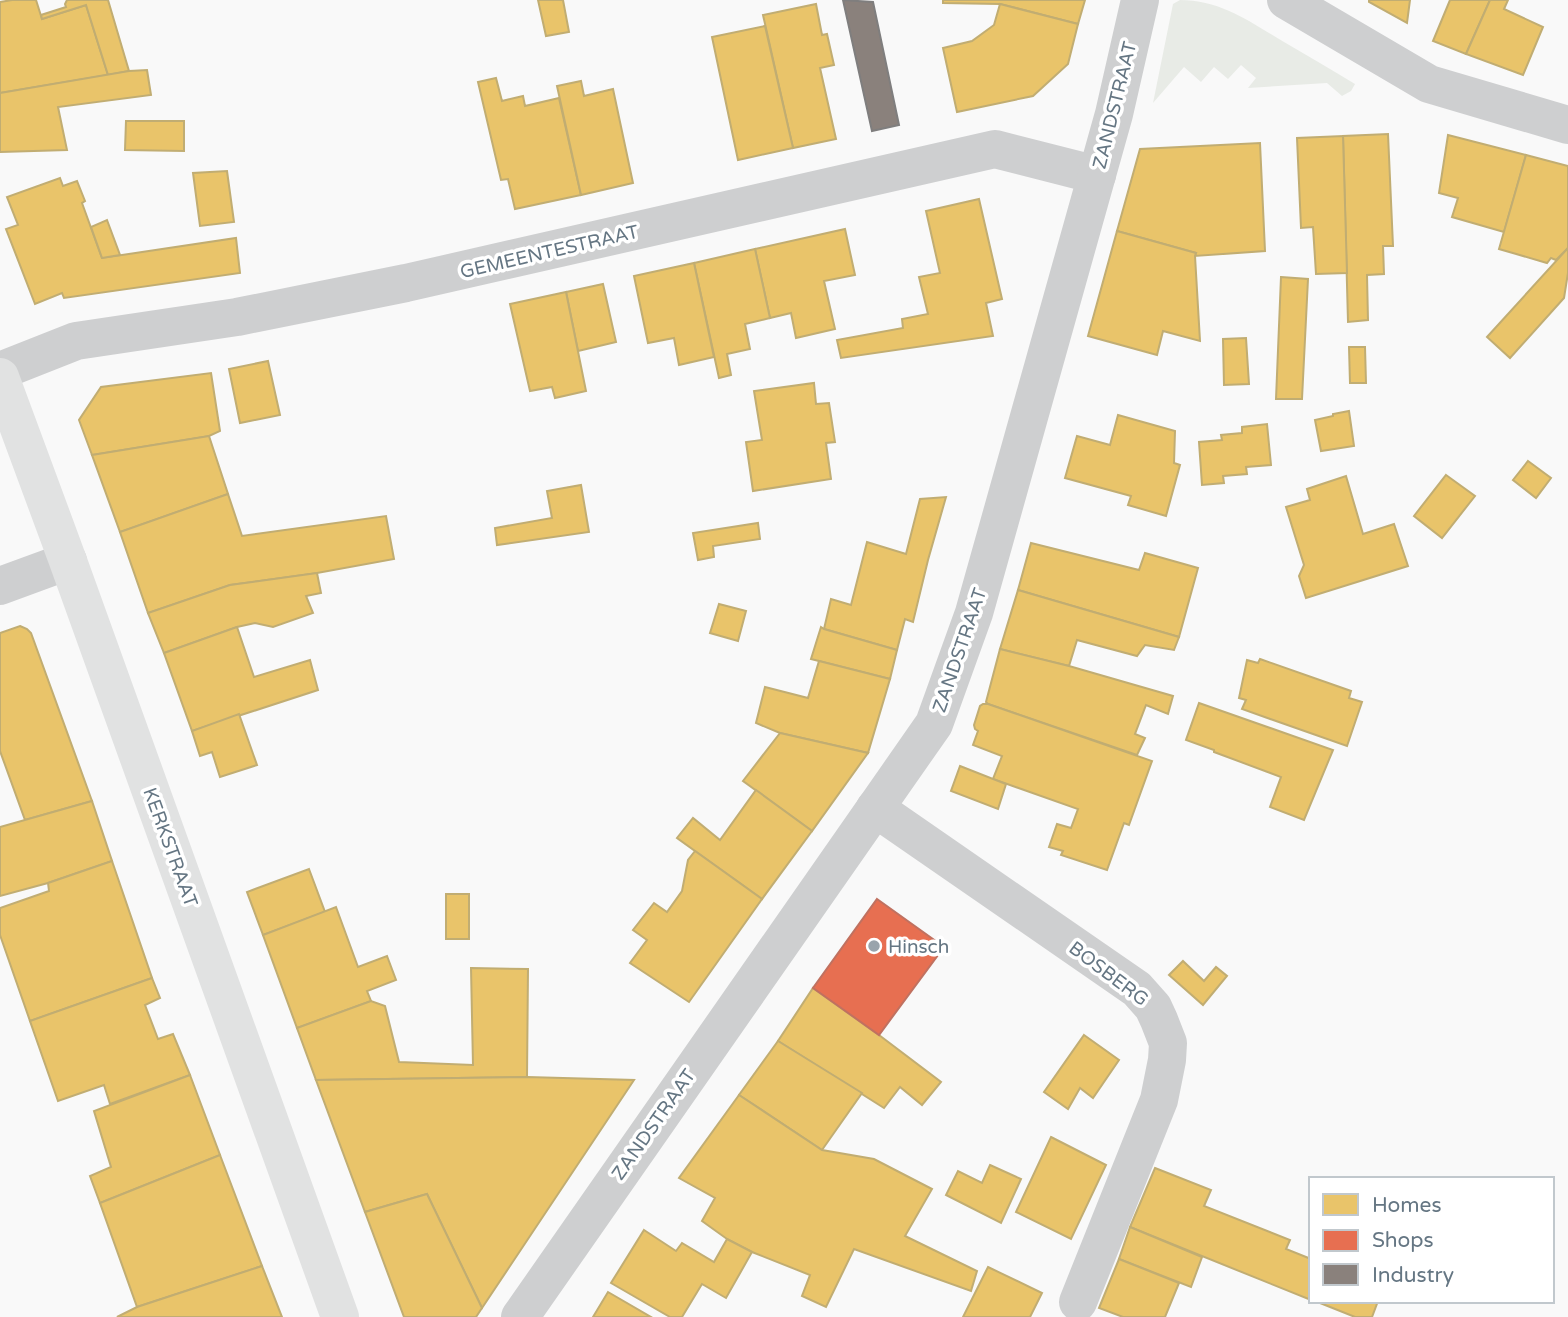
<svg xmlns="http://www.w3.org/2000/svg" width="1568" height="1317" font-family="'Varela Round',sans-serif">
  <style>
    .green { fill: #e8ebe6 }
    .homes { fill: #e9c46a; stroke: #c1ad72; stroke-width: 2 }
    .shops { fill: #e76f51; stroke: #c07160; stroke-width: 2 }
    .industry { fill: #8a817c; stroke: #7f7e7e; stroke-width: 2 }
    .lines { fill: none; stroke-linecap: round; stroke-linejoin: round }
    .minor { stroke: #cecfd0; stroke-width: 38 }
    .secondary { stroke: #e1e2e2; stroke-width: 38 }
    .poi-dot { fill: #99a4ac; stroke: #fff; stroke-width: 2.5 }
    .labels { text-anchor: middle; stroke-width: 7; stroke-linejoin: round; paint-order: stroke }
    .street-label { font-size: 19px; fill: #657683; stroke: #fff }
    .poi-label { font-size: 19px; fill: #657683; stroke: #fff; text-anchor: start }
  </style>
  <rect width="100%" height="100%" fill="#f9f9f9"/>
  <path class="green" d="M1180,0C1221,0 1250,22 1284,42C1308,56 1332,70 1355,84L1351,91L1342,96L1327,83L1248,88L1256,78L1241,65L1228,79L1214,67L1201,82L1184,67L1153,103L1173,4Z"/>
  <g class="homes">
    <path d="M12,0H36L42,19L86,5L108,75L0,93V2Z"/>
    <path d="M67,0H108L129,71L108,75L86,5L42,19L41,15L66,7L65,4Z"/>
    <path d="M538,0H563L569,32L546,36Z"/>
    <path d="M943,0H1085L1078,24L1000,4L943,3Z"/>
    <path d="M1369,0H1410L1407,23L1369,2Z"/>
    <path d="M1450,0H1490L1466,54L1433,41Z"/>
    <path d="M1490,0H1508L1504,9L1543,27L1523,75L1466,54Z"/>
    <path d="M816,4L822,35L827,34L834,65L820,68L836,139L793,148L763,15Z"/>
    <path d="M1000,4L1078,24L1068,64L1033,96L957,112L943,48L972,41L994,25Z"/>
    <path d="M765,26L793,148L738,160L712,37Z"/>
    <path d="M147,70L151,95L58,107L67,150L0,152V93L129,71Z"/>
    <path d="M496,78L502,101L523,96L525,106L559,98L581,195L515,209L508,179L501,180L478,82Z"/>
    <path d="M581,81L584,96L613,89L633,183L581,195L557,86Z"/>
    <path d="M126,121H184V151L125,150Z"/>
    <path d="M1388,134L1393,246H1383L1384,274L1367,275L1368,320L1348,322L1343,136Z"/>
    <path d="M1448,135L1526,155L1504,232L1452,217L1458,198L1439,193Z"/>
    <path d="M1343,136L1347,273L1316,274L1313,227L1301,228L1297,138Z"/>
    <path d="M1260,143L1265,251L1195,256L1196,253L1117,231L1140,149Z"/>
    <path d="M1526,155L1568,166V248L1556,260L1551,258L1547,263L1499,249Z"/>
    <path d="M227,171L234,222L200,226L193,173Z"/>
    <path d="M60,178L63,186L77,181L85,201L82,203L102,258L236,238L240,273L64,298L62,293L35,304L6,229L18,225L7,197Z"/>
    <path d="M979,199L1002,299L986,303L993,336L841,358L837,340L903,328L902,319L928,314L919,277L940,273L926,211Z"/>
    <path d="M107,220L120,255L102,258L91,227Z"/>
    <path d="M845,229L855,275L824,281L835,329L796,338L791,313L770,318L755,249Z"/>
    <path d="M1117,231L1196,253L1195,256L1200,341L1163,331L1157,355L1088,336Z"/>
    <path d="M1568,248V273L1564,298L1510,358L1487,337Z"/>
    <path d="M755,249L770,318L745,324L750,349L727,354L731,375L719,378L694,263Z"/>
    <path d="M694,263L714,357L679,365L674,338L648,343L634,276Z"/>
    <path d="M1281,277L1308,279L1302,399H1276Z"/>
    <path d="M603,284L616,342L578,351L566,292Z"/>
    <path d="M566,292L586,391L555,398L552,387L530,391L510,304Z"/>
    <path d="M1246,338L1249,384L1224,385L1223,339Z"/>
    <path d="M1349,347H1365L1366,383H1350Z"/>
    <path d="M268,361L280,415L240,423L229,369Z"/>
    <path d="M211,373L220,431L209,436L92,455L79,420L101,387Z"/>
    <path d="M814,383L816,404L829,403L835,442L826,443L831,479L753,491L746,442L762,440L754,391Z"/>
    <path d="M1349,411L1354,446L1321,451L1315,420L1333,416V414Z"/>
    <path d="M1118,415L1175,431L1174,463L1180,465L1166,516L1128,505L1131,496L1065,478L1077,436L1110,445Z"/>
    <path d="M1267,424L1271,465L1246,467L1247,474L1223,476L1224,483L1202,485L1199,442L1222,440L1221,435L1242,433V427Z"/>
    <path d="M209,436L228,494L120,532L92,455Z"/>
    <path d="M1528,461L1551,478L1536,498L1513,480Z"/>
    <path d="M1446,475L1475,496L1442,538L1414,516Z"/>
    <path d="M1346,476L1363,534L1394,524L1408,566L1306,598L1299,576L1304,565L1286,507L1310,500L1307,489Z"/>
    <path d="M581,485L589,532L497,545L495,528L552,518L547,491Z"/>
    <path d="M228,494L242,536L386,516L394,559L317,573L230,585L148,613L120,532Z"/>
    <path d="M946,497L928,560L913,622L905,619L897,650L824,629L831,599L851,605L867,542L906,554L920,499Z"/>
    <path d="M758,523L760,539L713,546L714,557L698,560L693,533Z"/>
    <path d="M1031,543L1139,570L1145,553L1198,568L1179,637L1018,590Z"/>
    <path d="M317,573L321,593L306,596L313,613L273,627L255,623L237,627L164,653L148,613L230,585Z"/>
    <path d="M1018,590L1179,637L1174,650L1145,645L1137,656L1077,640L1069,666L1000,649Z"/>
    <path d="M719,604L746,611L738,641L710,633Z"/>
    <path d="M20,626L27,629L31,633L92,801L25,820L0,751V633Z"/>
    <path d="M237,627L254,677L310,660L318,690L192,731L164,653Z"/>
    <path d="M821,627L824,629L897,650L890,679L811,659Z"/>
    <path d="M1000,649L1069,666L1173,696L1168,714L1146,705L1135,734L1145,738L1137,755L988,704L986,702Z"/>
    <path d="M1260,659L1351,691L1349,698L1362,702L1347,746L1242,709L1246,700L1239,698L1247,660L1258,663Z"/>
    <path d="M819,661L890,679L868,753L780,733L756,723L765,687L808,698Z"/>
    <path d="M1199,703L1333,750L1304,820L1270,807L1281,777L1214,752V750L1186,740Z"/>
    <path d="M983,704H988L1152,761L1129,825L1124,823L1107,870L1061,855L1063,851L1049,847L1057,824L1071,828L1078,809L993,779L1002,756L973,745L978,731L975,729L974,725L980,706Z"/>
    <path d="M239,714L257,765L220,777L212,752L200,756L192,731Z"/>
    <path d="M780,733L868,753L812,831L743,781Z"/>
    <path d="M960,766L1006,784L998,809L951,791Z"/>
    <path d="M756,790L812,831L762,899L677,838L693,818L720,840Z"/>
    <path d="M92,801L112,861L48,883L0,896V827Z"/>
    <path d="M695,851L762,899L689,1002L630,963L647,940L633,930L654,903L667,912L682,891L688,860Z"/>
    <path d="M112,861L152,978L30,1021L0,935V908L49,891L48,883Z"/>
    <path d="M309,869L325,912L263,935L247,892Z"/>
    <rect x="446" y="894" width="23" height="45"/>
    <path d="M336,907L358,967L387,956L396,980L367,991L371,1001L297,1028L263,935Z"/>
    <path d="M1183,961L1204,981L1216,967L1227,976L1203,1005L1169,975Z"/>
    <path d="M471,968L528,969L527,1077L316,1080L297,1028L371,1001L385,1006L399,1062L473,1065Z"/>
    <path d="M152,978L160,998L145,1005L158,1039L173,1034L190,1075L110,1104L104,1085L58,1101L30,1021Z"/>
    <path d="M813,988L879,1035L941,1082L922,1105L900,1087L884,1108L778,1041Z"/>
    <path d="M1084,1035L1119,1060L1093,1098L1080,1088L1068,1109L1044,1092Z"/>
    <path d="M778,1041L862,1093L822,1150L739,1095Z"/>
    <path d="M190,1075L220,1155L100,1203L90,1176L111,1167L94,1111Z"/>
    <path d="M527,1077L634,1080L482,1308L427,1194L365,1212L316,1080Z"/>
    <path d="M739,1095L822,1150L874,1159L932,1189L905,1236L977,1271L971,1291L854,1249L826,1307L802,1296L810,1275L752,1252L727,1239L702,1221L715,1198L679,1178Z"/>
    <path d="M1051,1137L1106,1165L1071,1239L1016,1212Z"/>
    <path d="M220,1155L262,1266L137,1307L100,1203Z"/>
    <path d="M990,1165L1021,1179L1001,1223L946,1195L958,1171L982,1183Z"/>
    <path d="M1155,1168L1211,1190L1204,1206L1290,1240L1286,1249L1311,1259V1300L1130,1227Z"/>
    <path d="M427,1194L482,1308L476,1317H404L365,1212Z"/>
    <path d="M1130,1227L1202,1257L1191,1287L1119,1259Z"/>
    <path d="M644,1230L676,1251L682,1243L714,1262L727,1239L752,1252L726,1298L702,1284L682,1317H670L611,1283Z"/>
    <path d="M1119,1259L1179,1283L1165,1317H1123L1099,1308Z"/>
    <path d="M262,1266L282,1317H117L137,1307Z"/>
    <path d="M988,1267L1042,1293L1030,1317H963Z"/>
    <path d="M608,1292L651,1317H593Z"/>
    <path d="M1315,1301H1378L1372,1317H1355Z"/>
  </g>
  <path class="shops" d="M877,899L944,947L879,1035L813,988Z"/>
  <path class="industry" d="M843,0L873,2L899,125L872,131Z"/>
  <g class="lines">
    <g class="minor">
      <path d="M1286,0L1429,84L1568,125"/>
      <path d="M0,371L76,341L237,317L406,283L995,149L1097,175"/>
      <path d="M0,586L68,561"/>
      <path d="M875,808L1137,989L1153,1007L1159,1020L1168,1043L1167,1060L1159,1100L1078,1302"/>
      <path d="M520,1317L934,724L974,613L1114,114L1140,0"/>
    </g>
    <path class="secondary" d="M0,377L68,561L340,1317"/>
  </g>
  <circle class="poi-dot" cx="874" cy="946" r="7"/>
  <g class="labels">
    <g class="street-label">
      <text transform="translate(1114 105) rotate(-76)" y="7">ZANDSTRAAT</text>
      <text transform="translate(549 251) rotate(-13)" y="7">GEMEENTESTRAAT</text>
      <text transform="translate(959 650) rotate(-71)" y="7">ZANDSTRAAT</text>
      <text transform="translate(171 847) rotate(70)" y="7">KERKSTRAAT</text>
      <text transform="translate(1109 973) rotate(37)" y="7">BOSBERG</text>
      <text transform="translate(653 1124) rotate(-55)" y="7">ZANDSTRAAT</text>
    </g>
    <g class="poi-label">
      <text x="888" y="953">Hinsch</text>
    </g>
  </g>
  <rect x="1309" y="1177" width="245" height="126" fill="#ffffff" stroke="#c1c8cd" stroke-width="2"/>
  <rect x="1323" y="1194" width="35" height="21" fill="#e9c46a" stroke="#c1c8cd" stroke-width="2"/>
  <text x="1372" y="1212" font-size="21" fill="#657683">Homes</text>
  <rect x="1323" y="1230" width="35" height="21" fill="#e76f51" stroke="#c1c8cd" stroke-width="2"/>
  <text x="1372" y="1247" font-size="21" fill="#657683">Shops</text>
  <rect x="1323" y="1264" width="35" height="21" fill="#8a817c" stroke="#c1c8cd" stroke-width="2"/>
  <text x="1372" y="1282" font-size="21" fill="#657683">Industry</text>
</svg>
